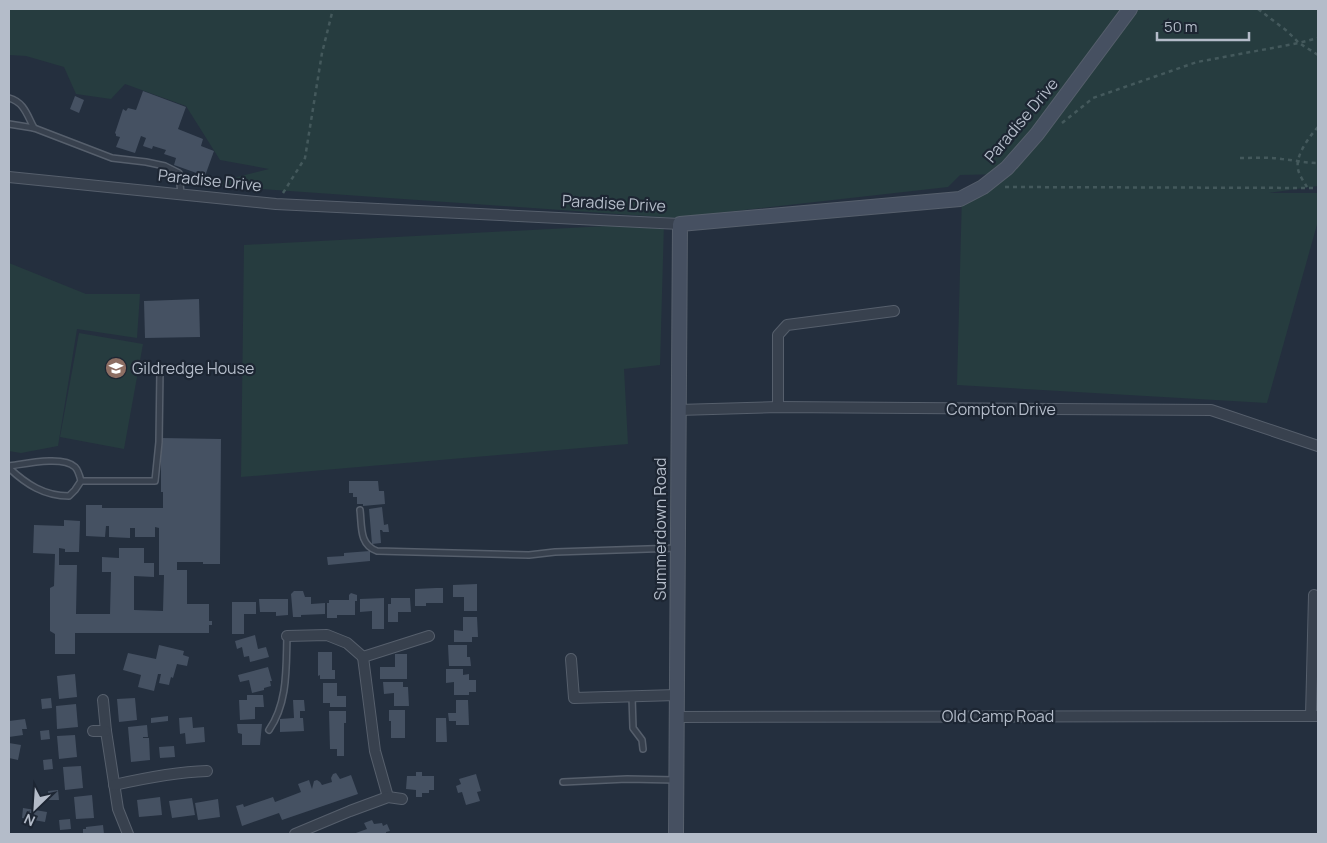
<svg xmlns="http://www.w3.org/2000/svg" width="1327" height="843" font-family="Manrope,sans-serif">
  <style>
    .green { fill: #263c3f }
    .building { fill: #455162 }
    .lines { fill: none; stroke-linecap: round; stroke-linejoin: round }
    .lane-casing { stroke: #565f6c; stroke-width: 8 }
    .street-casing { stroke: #565f6c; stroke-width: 12 }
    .secondary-casing { stroke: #565f6c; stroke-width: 16 }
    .path { stroke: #44595c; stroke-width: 2.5; stroke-dasharray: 4 4; stroke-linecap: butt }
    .lane { stroke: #38414e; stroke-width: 5 }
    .street { stroke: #38414e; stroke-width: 10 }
    .secondary { stroke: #465061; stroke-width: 14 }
    .labels { text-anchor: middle; stroke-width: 4.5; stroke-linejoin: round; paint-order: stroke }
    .street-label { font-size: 16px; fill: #b4bcc9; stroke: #1d2633 }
    .poi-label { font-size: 16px; fill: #b4bcc9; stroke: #1d2633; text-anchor: start }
  </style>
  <rect width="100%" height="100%" fill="#242f3e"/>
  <g class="green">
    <path d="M9,9H1318V186L1269,193H1318V221L1267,403L957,385L962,194L1004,174L960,175L948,187L674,218L205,185L269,169L220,160L186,106L125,84L111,99L76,94L64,67L26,56L9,55Z"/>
    <path d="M664,223L660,365L624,369L628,444L241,477L244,245Z"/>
    <path d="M9,263L86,294H140L137,338L77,329L58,446L21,453L9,451Z"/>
    <path d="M79,333L143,344L124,449L60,437Z"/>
  </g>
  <g class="building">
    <path d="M143,91L186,107L178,129L203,139L201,146L214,151L205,176L174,165L176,158L164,154L166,150L153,146L152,149L143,146L146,138L141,136L135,153L116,147L120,137L116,136V134L115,133L123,109L126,111L128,108L136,110Z"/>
    <path d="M75,96L84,100L79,113L70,109Z"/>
    <path d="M199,299L200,337L145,338L144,301Z"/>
    <path d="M161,438L221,439L220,564H203V562H177V570H187V604H209V621H212V625H209V633H75V654H55V634L50,631V588L54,586L55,554L33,553L34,525L64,526V520L80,521L79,552H65V549L59,548V565H77L76,614H110L111,572H102V557L119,558V548H144V563H154V577L134,576V610L163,611L164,575H159V528L155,527V537H135V528H130V538L109,537V526H106L105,537L86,536V505H102V508H163V492H161Z"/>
    <path d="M349,481H378L379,491H384L385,504L363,506V504H357V497H353V493H349Z"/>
    <path d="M382,507L384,525L388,524L389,532H383L382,530H380L381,543L372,544L369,509Z"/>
    <path d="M370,551V561L328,565L327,557L344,556V553Z"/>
    <path d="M477,584V611H464V597H453V585Z"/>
    <path d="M436,588H443V603H426V606H415V589Z"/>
    <path d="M294,591H303L305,597H311V604L325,603V614L301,615V617H293L291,594Z"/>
    <path d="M351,593L357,595V601H355V615H337V618H327V603H329V600H349V595Z"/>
    <path d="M384,598V629H372V611L360,612V599Z"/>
    <path d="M391,598H410L411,612H398V622H388V604H391Z"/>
    <path d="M259,599H288V615L276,616V612H260Z"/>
    <path d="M232,602H256V614H244V634H232Z"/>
    <path d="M463,617H477L478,637H472V642H454V630L463,631Z"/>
    <path d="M255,635L258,649L266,647L269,657L250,662L249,656L244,657L242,647L237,649L235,641Z"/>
    <path d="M159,645L184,651L183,655L189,657L187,666L177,664L173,678L171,677L169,685L159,683L161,674H158L154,691L138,687L141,675L123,670L128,653L156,659Z"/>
    <path d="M448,645H467V657H470L471,666H449Z"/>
    <path d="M318,652H332V670H335V679H320V675L318,676Z"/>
    <path d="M395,654H407V679H380V667H395Z"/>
    <path d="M268,667L272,681H270L271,686L264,688V690L252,693L249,680L240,682L238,675Z"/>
    <path d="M446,669H463V675L469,674V680H476V692H469V695H454V682L446,683Z"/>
    <path d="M75,674L77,697L59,699L57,676Z"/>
    <path d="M383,682H403V687H408L409,706H394V693L384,694Z"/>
    <path d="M323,683H337V696H346V707H330V703H323Z"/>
    <path d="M247,695H263L264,707H255V719L240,720L239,700H247Z"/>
    <path d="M51,698L52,708L42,709L41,699Z"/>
    <path d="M135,698L137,720L119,722L117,699Z"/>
    <path d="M293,700H304L305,711H300V718H303L304,731L280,732V719L294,718Z"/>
    <path d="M456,700H468L469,725H456V721H449L448,713H456Z"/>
    <path d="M76,704L78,727L57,729L56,706Z"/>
    <path d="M389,710H405V738H391V721H389Z"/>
    <path d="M329,711H346V723H344V756H337V749H330Z"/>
    <path d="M168,716V721L151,723V718Z"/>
    <path d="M192,717L193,728L204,727L205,742L186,744L185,733L180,734L179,718Z"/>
    <path d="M436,718H446L447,742H436Z"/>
    <path d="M25,719L27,729H22L23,735L9,737V721Z"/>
    <path d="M237,724H262L260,745H242V734L238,733Z"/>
    <path d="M147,725L148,737H143V738H149L150,760L131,762L128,727Z"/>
    <path d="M49,730L50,739L41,740L40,731Z"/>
    <path d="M75,735L77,757L59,759L57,736Z"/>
    <path d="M9,743L21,745L18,760L9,758Z"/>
    <path d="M174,746L175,757L160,758L159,747Z"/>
    <path d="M52,759L53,769L44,770L43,760Z"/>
    <path d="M81,766L83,788L65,790L63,767Z"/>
    <path d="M416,772H422V776H434V790H429V793H422V797H416V790L406,789L407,776H416Z"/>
    <path d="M336,773L340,779L351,775L358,794L282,820L279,813L242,826L236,806L243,804L244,807L273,797L275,802L301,792L298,784L309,780L312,789L314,781L317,780L320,782L322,785L332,782L331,778L333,774Z"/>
    <path d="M476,774L481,791L477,792L480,801L466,805L462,792L458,793L456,786L461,784L459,779Z"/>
    <path d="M58,790L59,800H49L48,791Z"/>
    <path d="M92,795L94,818L76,819L74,797Z"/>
    <path d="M160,797L162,815L139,817L137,800Z"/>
    <path d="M192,798L195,815L172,818L169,801Z"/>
    <path d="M218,799L220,817L198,820L195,803Z"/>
    <path d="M23,808L47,812L45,822L22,818Z"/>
    <path d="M70,819L71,829L60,830L59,820Z"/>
    <path d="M372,820L374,824L382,823L383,826L387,824L390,831L386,832V834H353L367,829L364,823Z"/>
    <path d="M103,825L104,834H83V829H86V827Z"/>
  </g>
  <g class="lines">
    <g class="lane-casing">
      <g id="lane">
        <path d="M9,98C24,102 27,115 34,128"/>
        <path d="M9,124L34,128L112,158L146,162L165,166L179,173L181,194"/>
        <path d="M9,466C24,464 63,455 75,467C78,470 80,477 81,481L75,490L69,496C44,496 26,484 9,468"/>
        <path d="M81,481H155L159,442L160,370"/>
        <path d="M360,510C362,526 359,545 377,551L529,555L555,552L678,548"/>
        <path d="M632,696L633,728L642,740L643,749"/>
        <path d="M269,730C288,703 286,668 287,636"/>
        <path d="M563,782L627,779L676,780"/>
      </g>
    </g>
    <g class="street-casing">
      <g id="street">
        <path d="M9,177L276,204L680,224"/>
        <path d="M778,407V335L787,325L894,311"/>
        <path d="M678,410L778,407L1211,410L1318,446"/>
        <path d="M287,636L327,635L347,643L363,657"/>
        <path d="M571,659L574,698L677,695"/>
        <path d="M103,700L106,731L118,809L128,834"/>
        <path d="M1311,716L1314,595"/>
        <path d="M677,717L1318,716"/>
        <path d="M93,731H106"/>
        <path d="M114,785C145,778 175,772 207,771"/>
        <path d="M388,797L375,751L363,657L429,636"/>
        <path d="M295,834L350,811L388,797L402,799"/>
      </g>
    </g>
    <g class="secondary-casing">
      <path id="secondary" d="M676,834L680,224L960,199L983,187L1007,168L1037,134L1130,9"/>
    </g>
    <g class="path">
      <path d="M1258,9L1287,31L1299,43L1318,38"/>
      <path d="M1062,123L1093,98L1197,62L1299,43L1318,55"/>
      <path d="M1240,158C1254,158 1268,157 1282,159C1294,160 1305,163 1318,163"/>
      <path d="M1005,187L1318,188"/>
      <path d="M1307,187C1304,182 1299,175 1298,169C1295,155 1310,136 1318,127"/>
      <path d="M283,193L305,158L322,53L333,9"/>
    </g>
    <use href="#lane" class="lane"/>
    <use href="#street" class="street"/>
    <use href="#secondary" class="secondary"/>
  </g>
  <defs>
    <g id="school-disc" transform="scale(1.125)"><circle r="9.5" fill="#8d6e63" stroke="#1d2633"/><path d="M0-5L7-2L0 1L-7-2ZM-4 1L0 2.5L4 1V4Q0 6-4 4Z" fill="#fff"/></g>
  </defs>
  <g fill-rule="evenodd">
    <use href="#school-disc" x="116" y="368"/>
  </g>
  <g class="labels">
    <g class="street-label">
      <text transform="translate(1021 120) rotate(-50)" y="6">Paradise Drive</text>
      <text transform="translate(210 180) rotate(6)" y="6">Paradise Drive</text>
      <text transform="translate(614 203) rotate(3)" y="6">Paradise Drive</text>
      <text x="1001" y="415">Compton Drive</text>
      <text transform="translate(660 529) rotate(-90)" y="6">Summerdown Road</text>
      <text x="998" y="722">Old Camp Road</text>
    </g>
    <g class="poi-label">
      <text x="132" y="374">Gildredge House</text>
    </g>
  </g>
  <rect width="1327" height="843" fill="none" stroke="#b4bcc9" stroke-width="20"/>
  <g transform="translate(35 808) rotate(205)" stroke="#1d2633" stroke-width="4" paint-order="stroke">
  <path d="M0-4L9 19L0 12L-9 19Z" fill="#b4bcc9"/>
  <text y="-8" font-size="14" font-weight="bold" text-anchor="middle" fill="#b4bcc9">N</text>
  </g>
  <path d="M1157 32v8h92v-8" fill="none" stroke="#b4bcc9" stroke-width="2.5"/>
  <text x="1164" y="32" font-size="15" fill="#b4bcc9" stroke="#1d2633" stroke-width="4" paint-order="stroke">50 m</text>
</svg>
